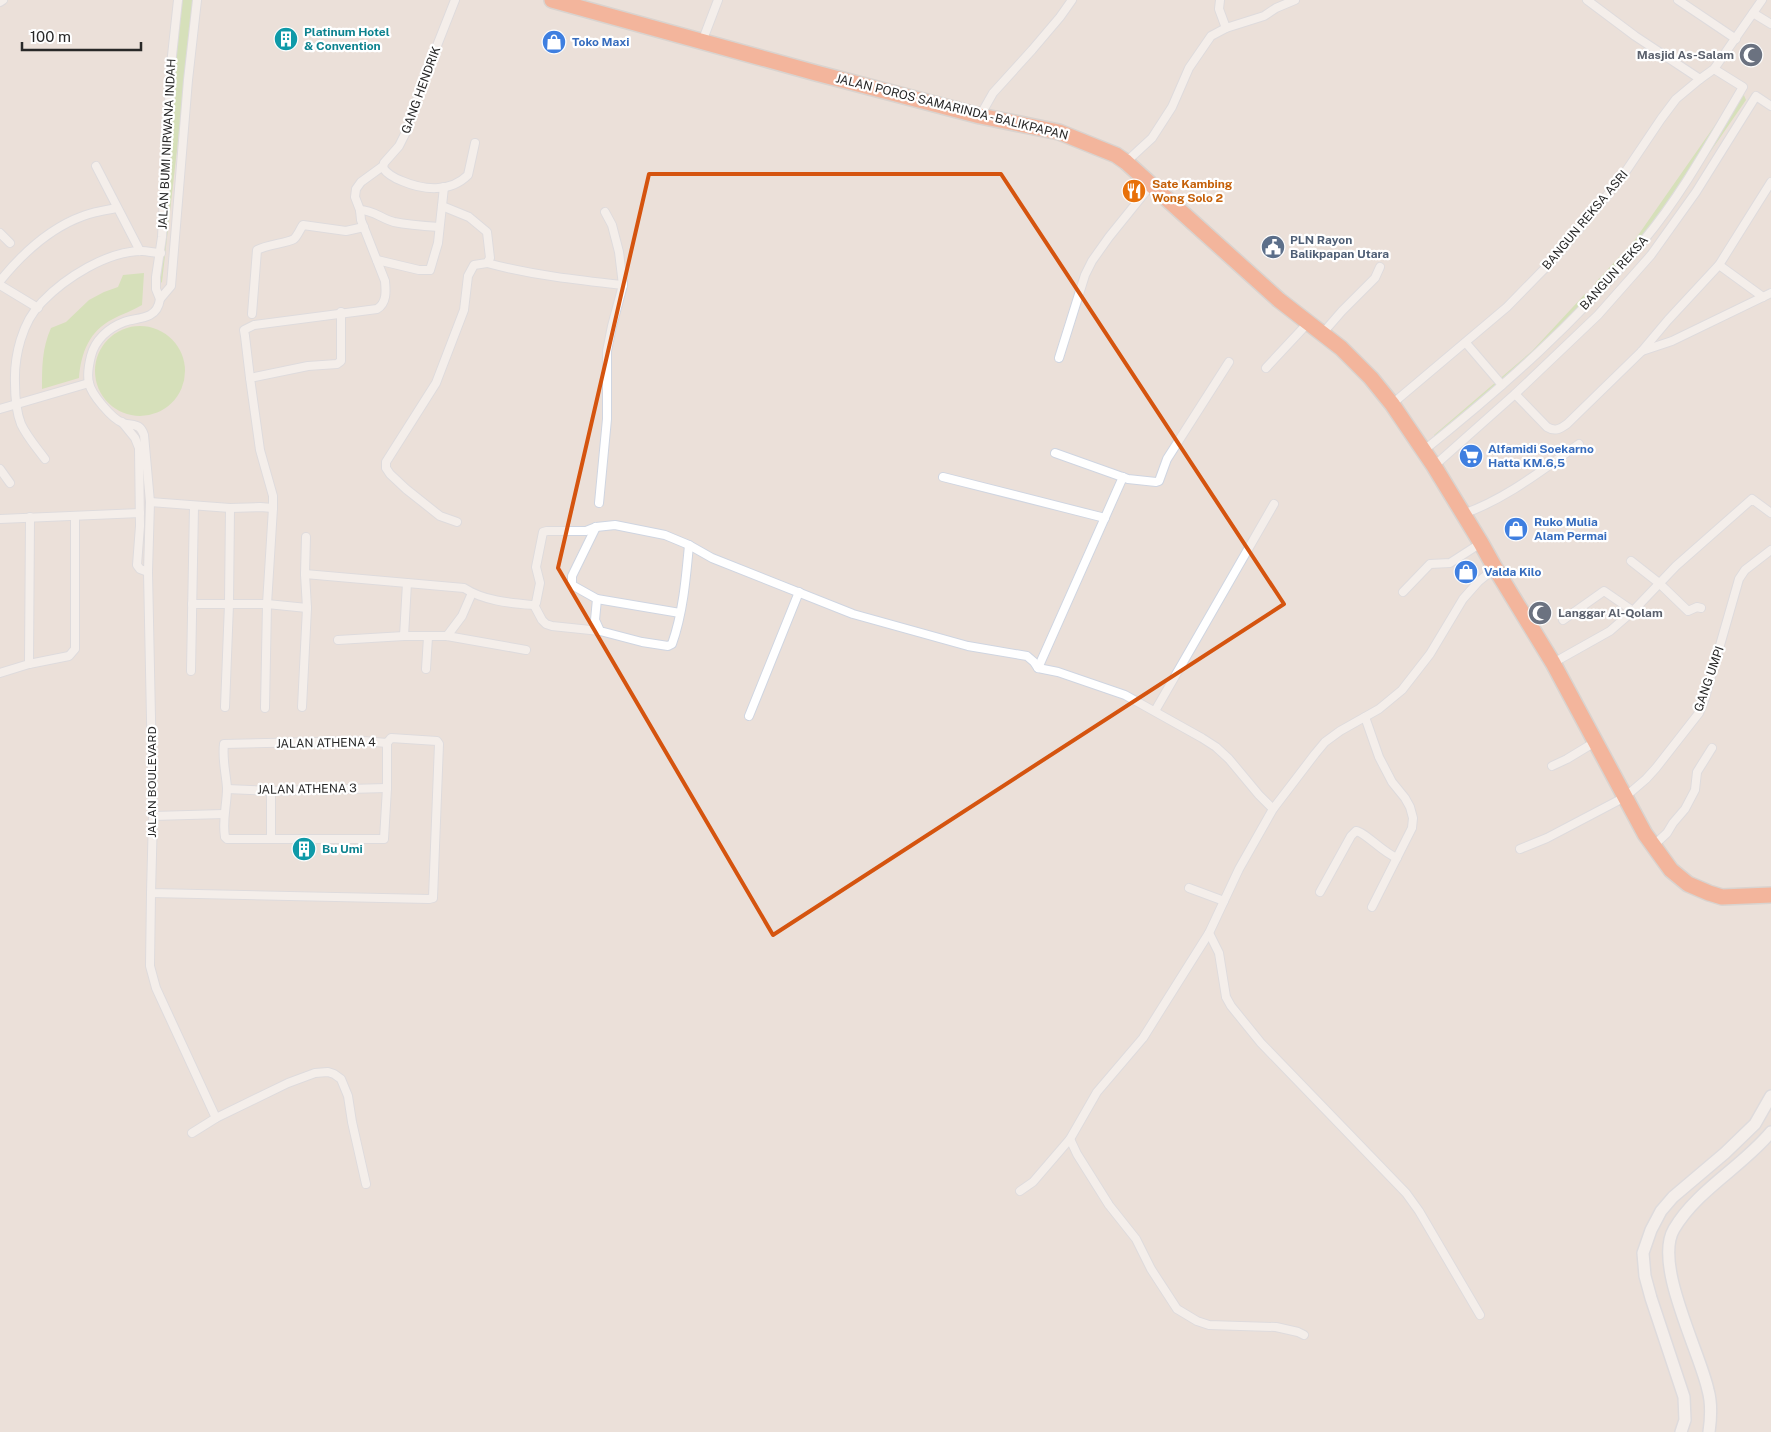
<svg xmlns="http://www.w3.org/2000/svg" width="1771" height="1432" font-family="'Public Sans',sans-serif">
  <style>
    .green { fill: #bce195 }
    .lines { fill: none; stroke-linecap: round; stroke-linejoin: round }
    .street-casing { stroke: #cfd5e1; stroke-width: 10 }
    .secondary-casing { stroke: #cfd5e1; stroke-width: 14 }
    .highway-casing { stroke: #c3c3c3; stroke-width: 18 }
    .street { stroke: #fff; stroke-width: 8 }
    .secondary { stroke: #fff; stroke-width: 11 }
    .highway { stroke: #fd8152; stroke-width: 15 }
    .marked { fill: none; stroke: #d5540f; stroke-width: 4; stroke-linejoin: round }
    .labels { text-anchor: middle; stroke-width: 4.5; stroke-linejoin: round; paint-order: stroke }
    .culture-label { font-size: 12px; font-weight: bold; fill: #0d838f; stroke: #fff; text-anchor: start }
    .shop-label { font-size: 12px; font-weight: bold; fill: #366cbe; stroke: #fff; text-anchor: start }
    .worship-label { font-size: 12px; font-weight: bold; fill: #5b616d; stroke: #fff; text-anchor: end }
    .street-label { font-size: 12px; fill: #282828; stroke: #fff }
    .food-label { font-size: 12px; font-weight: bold; fill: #c56008; stroke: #fff; text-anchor: start }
    .service-label { font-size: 12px; font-weight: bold; fill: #4e5e75; stroke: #fff; text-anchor: start }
  </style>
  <rect width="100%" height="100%" fill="#ebe0d9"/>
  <g class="green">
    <path d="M182,0H194L162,282L156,287L153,281Z"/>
    <path d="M1743,93L1746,100L1695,174L1601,291L1594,286L1596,282L1634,241L1727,108Z"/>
    <path d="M144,273L142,305C132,311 122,314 113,319C89,331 81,353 79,378L42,389C42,367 42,348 51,328L66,322L89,300L104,292L118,287L123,275Z"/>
    <path d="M1585,294L1592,302C1543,351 1492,399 1439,444L1434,438V435L1532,351Z"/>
    <circle cx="140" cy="371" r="45"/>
  </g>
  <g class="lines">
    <g class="street-casing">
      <g id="street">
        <path d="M178,0L171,65L162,237L156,277V289L160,299L171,286L188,80L197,0"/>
        <path d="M455,0L425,76L406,132L399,146L384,163L383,168C388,175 394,178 402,181C423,190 450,193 468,175L475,143"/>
        <path d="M1220,0L1219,9L1226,28"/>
        <path d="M1587,0L1635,36L1700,79"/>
        <path d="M1678,0L1736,39"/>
        <path d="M0,2L3,0"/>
        <path d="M1753,13L1771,24"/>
        <path d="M702,42L718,0"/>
        <path d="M980,116L993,93L1032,50L1060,17L1072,0"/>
        <path d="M1126,162L1152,138L1172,107L1189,68L1211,36L1226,28L1264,16L1276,8L1295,0"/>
        <path d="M96,166L140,251"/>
        <path d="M442,206L469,217L487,232L490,258L487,263L474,265L468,276L464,310L436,383L386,462V468L390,474L406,489L440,516L457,522"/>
        <path d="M360,210C373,210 382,219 394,222C409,225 424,226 439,227"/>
        <path d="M0,233L10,243"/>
        <path d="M377,260L419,270H430L438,243L444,187"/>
        <path d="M487,263C532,275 577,280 623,285"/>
        <path d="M1719,265L1763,297"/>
        <path d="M0,281C21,255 50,228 83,216C93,212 106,210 117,208"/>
        <path d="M0,285L38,308"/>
        <path d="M160,299C159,306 156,312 150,315C142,319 132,319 124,322C108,328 95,340 91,356C89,364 87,375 89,383C91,394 112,419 123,423C134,426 140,423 144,435L150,502L148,572L153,816L151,893L429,899L433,898L439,744L437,741L391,738L387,743L363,741L224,744C222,759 226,773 227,788C227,805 222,820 225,837L227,839H384L387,788V743"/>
        <path d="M252,314L257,250C267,245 287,243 294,239C298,235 300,229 303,225L346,231L364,227"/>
        <path d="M1322,334L1342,311L1375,278L1380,267"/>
        <path d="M1466,343L1502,385"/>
        <path d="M1642,351L1672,341L1771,293"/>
        <path d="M1059,358L1085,275L1092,261L1109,237L1151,185"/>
        <path d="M1266,368L1307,324"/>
        <path d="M250,378L245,336L244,330L254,325L377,309C387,303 386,291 385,281L361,220L360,210L355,197L356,189L361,182L383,166"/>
        <path d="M1515,394L1547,427C1555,432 1560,429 1567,424L1642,351L1668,320L1719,265L1771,182"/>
        <path d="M1392,404L1507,307L1553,260L1620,180L1661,119L1676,99L1700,79L1714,69L1762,0"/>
        <path d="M0,409L89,383"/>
        <path d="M122,422L135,438L139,448L140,526L137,565L140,569L148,572"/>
        <path d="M1423,451C1502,388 1580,319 1644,240C1683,193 1712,139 1743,87L1714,69"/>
        <path d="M1055,453L1128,479L1156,482L1159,481L1167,459L1229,362"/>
        <path d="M45,459C37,448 27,437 21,424C16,411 15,398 15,383C14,356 22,322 42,302C65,278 107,251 142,251C148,251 154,253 161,253"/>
        <path d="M1434,466L1515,394L1598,315L1651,255L1696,192L1756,96L1771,106"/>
        <path d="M0,469L10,483"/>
        <path d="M943,477L1105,518"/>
        <path d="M150,502L230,508L260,507L273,508"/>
        <path d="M599,503L607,419V351L612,326L623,285L619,252L612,225L605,212"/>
        <path d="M1463,514C1506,499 1542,470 1579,444"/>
        <path d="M0,519L140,513"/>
        <path d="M596,527L572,576V585L597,599L595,620L600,631L642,642L668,646L672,644C683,613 686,578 689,545"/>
        <path d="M1631,561L1659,583L1688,611L1697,607L1701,608"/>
        <path d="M305,574L464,588C484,601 510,603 533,605L536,603L540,583L536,567L543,532L547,531H586L596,527L615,525L665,535L689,545L712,558L853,614L968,646L1027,656L1034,662L1038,668L1058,672L1125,695L1202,738L1216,747L1229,759L1259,795L1273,809"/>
        <path d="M1403,592L1430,564L1450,563L1481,543"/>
        <path d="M597,599L680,613"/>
        <path d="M192,604H267L307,608"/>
        <path d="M534,605L542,620L546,624L552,626L600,631"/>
        <path d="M1563,620L1604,591L1633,611"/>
        <path d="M404,636L407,583"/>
        <path d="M447,636L462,616L472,593"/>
        <path d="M338,640L404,636H447L526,650"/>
        <path d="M1553,663L1610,631L1633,611L1676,566L1752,499L1771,513"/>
        <path d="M29,664L30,517"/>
        <path d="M1038,668L1123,477"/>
        <path d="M426,669L428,637"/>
        <path d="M191,671L194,506"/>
        <path d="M0,673L29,664L69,656L75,649V516"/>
        <path d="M225,707L229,604L230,508"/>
        <path d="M302,707L307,608L305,574L306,537"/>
        <path d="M265,708L267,604L273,508V496L260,450L250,378L308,366L337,364L341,361V312"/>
        <path d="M1155,711L1274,504"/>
        <path d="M749,716L799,592"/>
        <path d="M1365,717L1379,757L1392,782L1405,798L1410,807L1413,818L1412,828L1372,907"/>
        <path d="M1552,766L1567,759L1595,742"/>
        <path d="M227,789L271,791L387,788"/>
        <path d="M271,791V839"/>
        <path d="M153,816L224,814"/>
        <path d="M1653,846L1667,833L1673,823L1685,809L1695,790L1697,772L1712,748"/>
        <path d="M1520,849L1547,838L1625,797L1646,779L1656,768L1699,713L1704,701L1739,579L1745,570L1771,550"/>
        <path d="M1189,888L1224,901"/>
        <path d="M1320,892L1351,836L1356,831C1365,832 1383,853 1397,858"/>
        <path d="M151,893L150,966L156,988L216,1118L192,1133"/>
        <path d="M1209,933L1219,953L1226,997L1231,1006L1261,1043L1406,1193L1419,1211L1480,1315"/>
        <path d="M216,1118L288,1083L315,1073L328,1072L334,1074L341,1079L348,1096L352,1122L366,1184"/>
        <path d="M1070,1139L1077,1154L1109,1205L1136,1239L1151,1269L1177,1309L1197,1321L1209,1325L1276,1327L1298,1332L1304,1335"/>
        <path d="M1020,1191L1033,1182L1070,1139L1097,1092L1143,1038L1209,933L1239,869L1273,809L1315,754L1325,742L1340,731L1379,709L1402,690L1430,654L1463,599L1478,582L1495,568"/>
      </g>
    </g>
    <g class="secondary-casing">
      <g id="secondary">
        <path d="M1681,1432L1685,1420L1684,1397L1651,1298L1645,1276L1643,1253L1651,1230L1661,1211L1673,1197L1725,1153L1755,1124L1771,1096"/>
        <path d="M1709,1432C1711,1418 1712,1404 1708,1390C1700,1352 1653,1264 1674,1229C1697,1190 1742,1167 1771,1132"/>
      </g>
    </g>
    <g class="highway-casing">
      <path id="highway" d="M552,0L816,73L980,116L1059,132L1116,155L1126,162L1279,300L1341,348L1371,378L1392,404L1434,466L1481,543L1495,568L1553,663L1645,834L1671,870L1688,884L1709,893L1722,897L1771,895"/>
    </g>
    <use href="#street" class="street"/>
    <use href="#secondary" class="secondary"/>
    <use href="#highway" class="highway"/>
  </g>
  <path d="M0 0H1771V1432H0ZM649,174H1001L1284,604L773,935L558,568Z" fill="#ebe0d9" fill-opacity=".55" fill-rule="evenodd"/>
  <path class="marked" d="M649,174H1001L1284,604L773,935L558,568Z"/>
  <defs>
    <g id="building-disc" transform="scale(1.25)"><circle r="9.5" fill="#0f9aa8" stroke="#fff"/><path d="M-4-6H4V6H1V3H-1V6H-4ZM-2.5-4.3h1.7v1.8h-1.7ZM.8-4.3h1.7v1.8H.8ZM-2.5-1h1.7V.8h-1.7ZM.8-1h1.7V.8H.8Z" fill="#fff"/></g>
    <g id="shop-disc" transform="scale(1.25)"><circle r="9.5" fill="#3f7fe0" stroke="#fff"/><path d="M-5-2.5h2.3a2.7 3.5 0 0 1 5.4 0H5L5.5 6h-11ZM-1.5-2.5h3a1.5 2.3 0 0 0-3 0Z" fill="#fff"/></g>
    <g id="mosque-disc" transform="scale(1.25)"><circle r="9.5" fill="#6b7280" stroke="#fff"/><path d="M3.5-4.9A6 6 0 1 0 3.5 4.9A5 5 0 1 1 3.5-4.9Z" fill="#fff"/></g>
    <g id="restaurant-disc" transform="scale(1.25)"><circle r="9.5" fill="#e8710a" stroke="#fff"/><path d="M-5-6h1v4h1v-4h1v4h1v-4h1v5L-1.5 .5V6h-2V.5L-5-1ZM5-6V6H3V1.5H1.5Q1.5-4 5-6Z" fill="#fff"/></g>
    <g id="civic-disc" transform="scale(1.25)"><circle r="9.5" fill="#5c6f8a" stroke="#fff"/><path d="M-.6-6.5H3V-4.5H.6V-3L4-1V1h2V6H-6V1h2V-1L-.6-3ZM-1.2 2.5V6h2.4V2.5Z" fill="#fff"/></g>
    <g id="supermarket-disc" transform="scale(1.25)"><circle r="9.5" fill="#3f7fe0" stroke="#fff"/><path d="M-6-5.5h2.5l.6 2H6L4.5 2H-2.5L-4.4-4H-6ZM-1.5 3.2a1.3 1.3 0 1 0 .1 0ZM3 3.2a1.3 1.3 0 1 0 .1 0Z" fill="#fff"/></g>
  </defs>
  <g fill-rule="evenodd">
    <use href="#building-disc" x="286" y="39"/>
    <use href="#shop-disc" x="554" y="42"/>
    <use href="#mosque-disc" x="1751" y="55"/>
    <use href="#restaurant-disc" x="1134" y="191"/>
    <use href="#civic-disc" x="1273" y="247"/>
    <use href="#supermarket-disc" x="1471" y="456"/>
    <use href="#shop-disc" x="1516" y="529"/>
    <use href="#shop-disc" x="1466" y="572"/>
    <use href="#mosque-disc" x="1540" y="613"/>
    <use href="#building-disc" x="304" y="849"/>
  </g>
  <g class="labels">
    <g class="culture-label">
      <text x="304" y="36">Platinum Hotel<tspan x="304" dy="14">&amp; Convention</tspan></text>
      <text x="322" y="853">Bu Umi</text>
    </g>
    <g class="shop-label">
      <text x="572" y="46">Toko Maxi</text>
      <text x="1488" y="453">Alfamidi Soekarno<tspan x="1488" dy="14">Hatta KM.6,5</tspan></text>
      <text x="1534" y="526">Ruko Mulia<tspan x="1534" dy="14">Alam Permai</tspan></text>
      <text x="1484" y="576">Valda Kilo</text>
    </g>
    <g class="worship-label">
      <text x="1734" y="59">Masjid As-Salam</text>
      <text x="1558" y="617" text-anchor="start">Langgar Al-Qolam</text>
    </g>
    <g class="street-label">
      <text transform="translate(421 90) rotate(-70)" y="4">GANG HENDRIK</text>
      <text transform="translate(952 107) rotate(14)" y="4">JALAN POROS SAMARINDA - BALIKPAPAN</text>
      <text transform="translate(167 144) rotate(-87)" y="4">JALAN BUMI NIRWANA INDAH</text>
      <text transform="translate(1585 220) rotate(-50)" y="4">BANGUN REKSA ASRI</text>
      <text transform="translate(1614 273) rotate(-48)" y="4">BANGUN REKSA</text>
      <text transform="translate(1709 679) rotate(-71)" y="4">GANG UMPI</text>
      <text transform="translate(326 743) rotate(-1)" y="4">JALAN ATHENA 4</text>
      <text transform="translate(152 782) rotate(-90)" y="4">JALAN BOULEVARD</text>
      <text transform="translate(307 789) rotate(-1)" y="4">JALAN ATHENA 3</text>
    </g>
    <g class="food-label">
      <text x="1152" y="188">Sate Kambing<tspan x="1152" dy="14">Wong Solo 2</tspan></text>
    </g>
    <g class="service-label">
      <text x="1290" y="244">PLN Rayon<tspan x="1290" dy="14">Balikpapan Utara</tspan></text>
    </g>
  </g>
  <path d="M22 42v8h119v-8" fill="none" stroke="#282828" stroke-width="2.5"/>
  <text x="30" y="42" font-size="15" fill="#282828" stroke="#ffffff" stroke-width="4" paint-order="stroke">100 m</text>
</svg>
